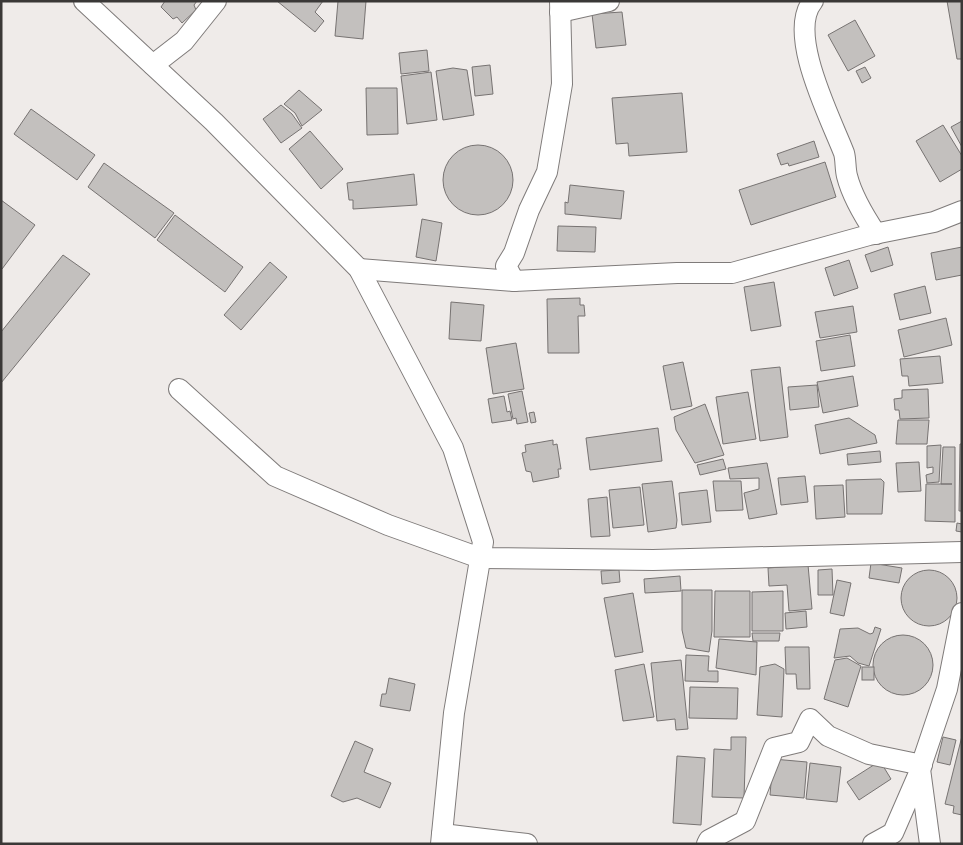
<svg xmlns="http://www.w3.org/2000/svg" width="963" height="845" font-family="'Asap Condensed',sans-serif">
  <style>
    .building { fill: #c3c0be; stroke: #777372 }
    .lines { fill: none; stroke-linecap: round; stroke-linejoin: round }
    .minor-casing { stroke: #7f7b7a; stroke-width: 22 }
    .minor { stroke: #fff; stroke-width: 20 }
  </style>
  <rect width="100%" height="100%" fill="#efebe9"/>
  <g class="building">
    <path d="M165,1H197L194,5L196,10L182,23L177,17L173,19L161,7Z"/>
    <path d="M277,1H323L315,12L324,21L315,32Z"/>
    <path d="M338,1H366L363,39L335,36Z"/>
    <path d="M947,1H962V59H957Z"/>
    <path d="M622,12L626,45L596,48L592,14Z"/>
    <path d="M855,20L875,56L848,71L828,35Z"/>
    <path d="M427,50L429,71L401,74L399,53Z"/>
    <path d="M490,65L493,94L475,96L472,67Z"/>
    <path d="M865,67L871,78L862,83L856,71Z"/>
    <path d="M453,68L467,70L474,115L443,120L436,71Z"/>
    <path d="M431,72L437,120L407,124L401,76Z"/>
    <path d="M366,88H397L398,134L367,135Z"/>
    <path d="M299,90L322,110L302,126L295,113L284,104Z"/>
    <path d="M682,93L687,152L629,156L628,143L616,144L612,98Z"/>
    <path d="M281,105L292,114L302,128L281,143L263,119Z"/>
    <path d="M31,109L95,155L77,180L14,134Z"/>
    <path d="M962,121V147L951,127Z"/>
    <path d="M943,125L962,156V169L940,182L916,141Z"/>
    <path d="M310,131L343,169L321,189L289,149Z"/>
    <path d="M814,141L819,157L789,166L788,163L781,165L777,154Z"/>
    <circle cx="478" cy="180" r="35"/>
    <path d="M825,162L836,197L751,225L739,190Z"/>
    <path d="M104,163L174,213L155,238L88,187Z"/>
    <path d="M414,174L417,205L353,209V200H349L347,183Z"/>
    <path d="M570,185L624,191L621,219L565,214V202L568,203Z"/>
    <path d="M1,200L35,225L2,269H1Z"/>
    <path d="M175,215L243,267L225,292L157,240Z"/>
    <path d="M422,219L442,223L436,261L416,257Z"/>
    <path d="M558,226L596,227L595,252L557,251Z"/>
    <path d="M888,247L893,265L871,272L865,255Z"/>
    <path d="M962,247V275L936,280L931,253Z"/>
    <path d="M63,255L90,274L1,383V332Z"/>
    <path d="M849,260L858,288L834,296L825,268Z"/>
    <path d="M270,262L287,277L241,330L224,315Z"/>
    <path d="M774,282L781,326L751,331L744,287Z"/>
    <path d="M925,286L931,313L900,320L894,294Z"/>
    <path d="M580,298V305H584L585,316H578L579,353H548L547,299Z"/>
    <path d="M451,302L484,305L481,341L449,339Z"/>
    <path d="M853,306L857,332L820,338L815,312Z"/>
    <path d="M946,318L952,345L904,357L898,330Z"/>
    <path d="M850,335L855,366L821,371L816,341Z"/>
    <path d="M516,343L524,389L493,394L486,348Z"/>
    <path d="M940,356L943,383L909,386L908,376H902L900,359Z"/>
    <path d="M683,362L692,406L671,410L663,366Z"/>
    <path d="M780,367L788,437L760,441L751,370Z"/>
    <path d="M853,376L858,406L823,413L817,382Z"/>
    <path d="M817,385L819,407L790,410L788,387Z"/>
    <path d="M928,389L929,418L900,419L899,410H895L894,399L902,398V390Z"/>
    <path d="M522,391L528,422L517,424L516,418L513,419L508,394Z"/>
    <path d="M748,392L756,439L723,444L716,397Z"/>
    <path d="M504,396L507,412L510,411L512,420L492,423L488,399Z"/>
    <path d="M705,404L724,455L695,463L676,430L674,417Z"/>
    <path d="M534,412L536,422L531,423L529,413Z"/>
    <path d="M849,418L875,435L877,443L820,454L815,425Z"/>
    <path d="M898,420H929L927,444H896Z"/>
    <path d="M658,428L662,461L590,470L586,438Z"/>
    <path d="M553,440V445L557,444L561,469H558L559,477L533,482L531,472L526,471L522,453L526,452L525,445Z"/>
    <path d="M960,444H962V511H959Z"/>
    <path d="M941,445L939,482L927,483L926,475L933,473V467L927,468V446Z"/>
    <path d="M943,447H955V522L925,521L926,484H952H941Z"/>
    <path d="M880,451L881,462L848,465L847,454Z"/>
    <path d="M723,459L726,469L700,475L697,465Z"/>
    <path d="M919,462L921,491L898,492L896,463Z"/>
    <path d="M767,463L777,514L749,519L744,493L759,489V478L730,479L728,468Z"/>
    <path d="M805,476L808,502L781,505L778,478Z"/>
    <path d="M881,479L884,482L882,514H847L846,480Z"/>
    <path d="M672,481L677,520L676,528L648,532L642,484Z"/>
    <path d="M713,481H741L743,510L716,511Z"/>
    <path d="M843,485L845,517L816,519L814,486Z"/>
    <path d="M640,487L644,525L613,528L609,490Z"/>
    <path d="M707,490L711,522L682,525L679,493Z"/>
    <path d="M607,497L610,536L591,537L588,499Z"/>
    <path d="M957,523L962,524V532L956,531Z"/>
    <path d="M871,563L902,568L899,583L869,578Z"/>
    <path d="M808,565L812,609L789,611L787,585L769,586L768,568Z"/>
    <path d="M832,569L833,595H818V570Z"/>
    <circle cx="929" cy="598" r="28"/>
    <path d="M619,570L620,582L602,584L601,571Z"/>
    <path d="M680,576L681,591L645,593L644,579Z"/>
    <path d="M837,580L851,583L844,616L830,613Z"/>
    <path d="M682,590H712V631L709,652L686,648L682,630Z"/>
    <path d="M715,591H750V637H714Z"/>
    <path d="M783,591V631H752V592Z"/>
    <path d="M633,593L643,652L615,657L604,598Z"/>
    <path d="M806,611L807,627L786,629L785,613Z"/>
    <path d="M875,627L881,629L869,666L858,663L850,656L834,658L840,629L858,628L870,634L873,633Z"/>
    <path d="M752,633H780L779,641H753Z"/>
    <circle cx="903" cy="665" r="30"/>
    <path d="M719,639L757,642L756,675L716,668Z"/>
    <path d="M785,647H809L810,689H797L796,674H786Z"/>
    <path d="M686,655L709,656L708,671H718V682L685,681Z"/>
    <path d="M847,658L861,666L848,707L824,699L835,660Z"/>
    <path d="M681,660L688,729L676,730L675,719L657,721L651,663Z"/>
    <path d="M644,664L654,717L623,721L615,670Z"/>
    <path d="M775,664L784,669L782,717L757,715L760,667Z"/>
    <rect x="862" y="667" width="12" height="13"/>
    <path d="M389,678L415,684L410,711L380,706L382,694H386Z"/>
    <path d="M690,687L738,688L737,719L689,718Z"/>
    <path d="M962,736V815L953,813L954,806L945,804Z"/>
    <path d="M731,737H746L744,798L712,797L714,749L731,750Z"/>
    <path d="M943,737L956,740L950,765L937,762Z"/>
    <path d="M355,741L373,749L364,772L391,783L380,808L357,798L343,802L331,796Z"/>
    <path d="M677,756L705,758L701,825L673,823Z"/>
    <path d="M773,759L807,762L804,798L770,795Z"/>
    <path d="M880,761L891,779L859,800L847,782Z"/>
    <path d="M810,763L841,767L837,802L806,799Z"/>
  </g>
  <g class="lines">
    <g class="minor-casing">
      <g id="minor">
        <path d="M84,1L214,122L359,269L453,448L483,542L454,713L441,844"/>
        <path d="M813,1C786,33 831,119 844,153C846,160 845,168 847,176C852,196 864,216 876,234"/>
        <path d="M560,12L609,1"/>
        <path d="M153,65L184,41L216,1"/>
        <path d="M359,269L514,281L677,273H732L869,235L934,222L962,211"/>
        <path d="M514,281L506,266L514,253L529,210L547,172L562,84L560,1"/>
        <path d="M179,389L275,476L388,525L480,558L653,560L962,552"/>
        <path d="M442,834L527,844"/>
        <path d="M707,844L709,840L745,821L774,748L799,742L810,719L828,736L869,754L922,765"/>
        <path d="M873,844L893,833L920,771"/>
        <path d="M930,844L920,769L947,689L962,613"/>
      </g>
    </g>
    <use href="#minor" class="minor"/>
  </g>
  <rect width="963" height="845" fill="none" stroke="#3a3837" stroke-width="5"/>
</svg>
